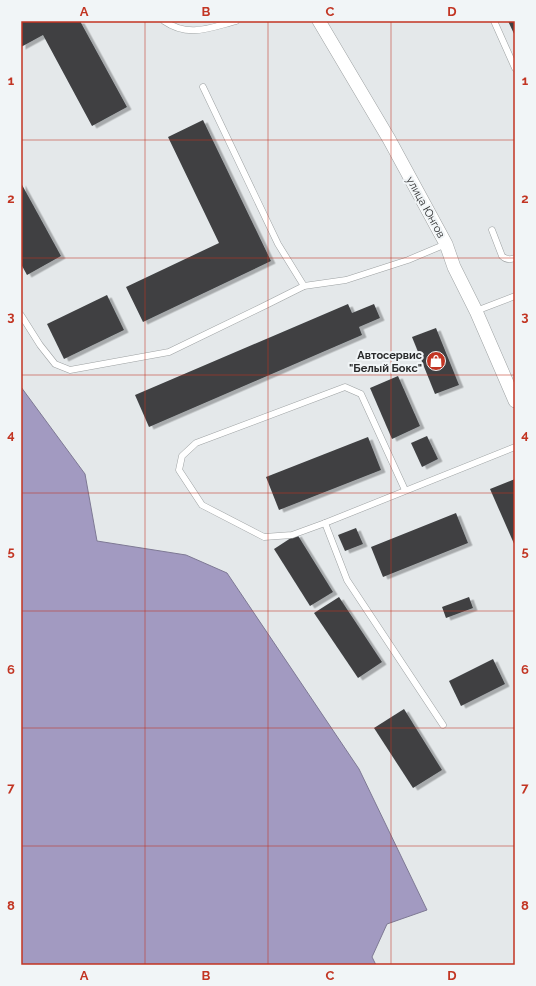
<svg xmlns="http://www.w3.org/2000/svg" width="536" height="986" font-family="Raleway,sans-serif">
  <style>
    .water { fill: #a29ac1; stroke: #7e7994 }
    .building { fill: #3f4143; filter: url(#shadow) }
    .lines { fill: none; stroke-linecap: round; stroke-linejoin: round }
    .lane-casing { stroke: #9da1a2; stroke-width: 7 }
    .street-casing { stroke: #9da1a2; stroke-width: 14 }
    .lane { stroke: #fff; stroke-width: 6 }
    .street { stroke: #fff; stroke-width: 13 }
    .grid { fill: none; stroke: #c23523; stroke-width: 1; stroke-opacity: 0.55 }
    .labels { text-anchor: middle; stroke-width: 4; stroke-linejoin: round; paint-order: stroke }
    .street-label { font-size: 11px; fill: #2a2b2c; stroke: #f1f5f7 }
    .poi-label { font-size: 11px; font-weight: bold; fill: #2a2b2c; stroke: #f1f5f7; text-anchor: end }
    .neatline { fill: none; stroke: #c23523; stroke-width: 1.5 }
    .grid-label { font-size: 13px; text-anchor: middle; font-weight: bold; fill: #c23523 }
  </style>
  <defs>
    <filter id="shadow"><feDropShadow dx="4.5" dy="2.5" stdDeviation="0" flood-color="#0004"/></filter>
  </defs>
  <rect width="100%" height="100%" fill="#e4e8ea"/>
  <path class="water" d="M21,387L85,474L97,541L186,555L227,573L359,769L427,910L387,924L372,957L376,965H21Z"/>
  <g class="building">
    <path d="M21,21H80L127,107L92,126L43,35L21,47Z"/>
    <path d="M508,21H515V36Z"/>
    <path d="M203,120L271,261L143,322L126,287L219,243L168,137Z"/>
    <path d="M21,183L61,256L27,275L21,264Z"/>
    <path d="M107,295L124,330L64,359L47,324Z"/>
    <path d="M348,304L352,313L374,304L380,318L359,327L362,335L149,427L135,395Z"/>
    <path d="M436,328L459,385L435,394L412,337Z"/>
    <path d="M398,376L420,426L392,439L370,388Z"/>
    <path d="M427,436L438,459L422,467L411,443Z"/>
    <path d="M368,437L381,470L279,510L266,477Z"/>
    <path d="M515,479V546L490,489Z"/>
    <path d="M456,513L468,543L383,577L371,547Z"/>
    <path d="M356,528L363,544L345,551L338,535Z"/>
    <path d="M297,534L333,592L310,606L274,549Z"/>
    <path d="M339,597L382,662L358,678L314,613Z"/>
    <path d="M469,597L473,608L446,618L442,607Z"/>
    <path d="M493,659L505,684L461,706L449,681Z"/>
    <path d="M404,709L442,770L413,788L374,728Z"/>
  </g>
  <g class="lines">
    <g class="lane-casing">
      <g id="lane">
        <path d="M164,21C189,38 209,28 236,21"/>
        <path d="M494,21L515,68"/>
        <path d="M203,87L278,244L304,286"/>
        <path d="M492,230L502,256C506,260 510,260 515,258"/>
        <path d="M476,311L515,296"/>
        <path d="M21,315L40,345L55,364L70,370L169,352L266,305L304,286L346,280L408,260L446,244"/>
        <path d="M325,523L292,535L264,537L202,505L179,470L182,456L196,443L345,387L361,394L405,490"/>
        <path d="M443,725L347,580L325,523L515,447"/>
      </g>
    </g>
    <g class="street-casing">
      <path id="street" d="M319,21L389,139L446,244L454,267L476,311L515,401"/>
    </g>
    <use href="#lane" class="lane"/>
    <use href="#street" class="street"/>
  </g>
  <path class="grid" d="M145,21V965M268,21V965M391,21V965M21,140H515M21,258H515M21,375H515M21,493H515M21,611H515M21,728H515M21,846H515"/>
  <defs>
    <g id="shop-disc" transform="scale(1)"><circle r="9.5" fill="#c23523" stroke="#f1f5f7"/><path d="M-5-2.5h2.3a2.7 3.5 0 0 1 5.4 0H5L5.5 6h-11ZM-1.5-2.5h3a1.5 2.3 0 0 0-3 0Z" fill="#fff"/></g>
  </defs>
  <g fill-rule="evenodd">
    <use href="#shop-disc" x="436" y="361"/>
  </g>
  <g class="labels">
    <g class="street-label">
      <text transform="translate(426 207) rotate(61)" y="4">улица Юнгов</text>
    </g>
    <g class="poi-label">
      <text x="422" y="359">Автосервис<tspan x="422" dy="13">"Белый Бокс"</tspan></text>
    </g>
  </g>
  <rect width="536" height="986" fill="none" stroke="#f1f5f7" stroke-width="44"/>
  <rect x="22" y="22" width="492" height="942" class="neatline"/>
  <g class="grid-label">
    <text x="84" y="16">A</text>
    <text x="206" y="16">B</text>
    <text x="330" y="16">C</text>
    <text x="452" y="16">D</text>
    <text x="11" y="85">1</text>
    <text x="525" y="85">1</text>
    <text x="11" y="203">2</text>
    <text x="525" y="203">2</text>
    <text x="11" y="321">3</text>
    <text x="525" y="321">3</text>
    <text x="11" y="439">4</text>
    <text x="525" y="439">4</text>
    <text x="11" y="556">5</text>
    <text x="525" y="556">5</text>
    <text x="11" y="674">6</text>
    <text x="525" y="674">6</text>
    <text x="11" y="792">7</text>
    <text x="525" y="792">7</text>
    <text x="11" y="910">8</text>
    <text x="525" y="910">8</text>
    <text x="84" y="980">A</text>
    <text x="206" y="980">B</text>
    <text x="330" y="980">C</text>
    <text x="452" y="980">D</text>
  </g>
</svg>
